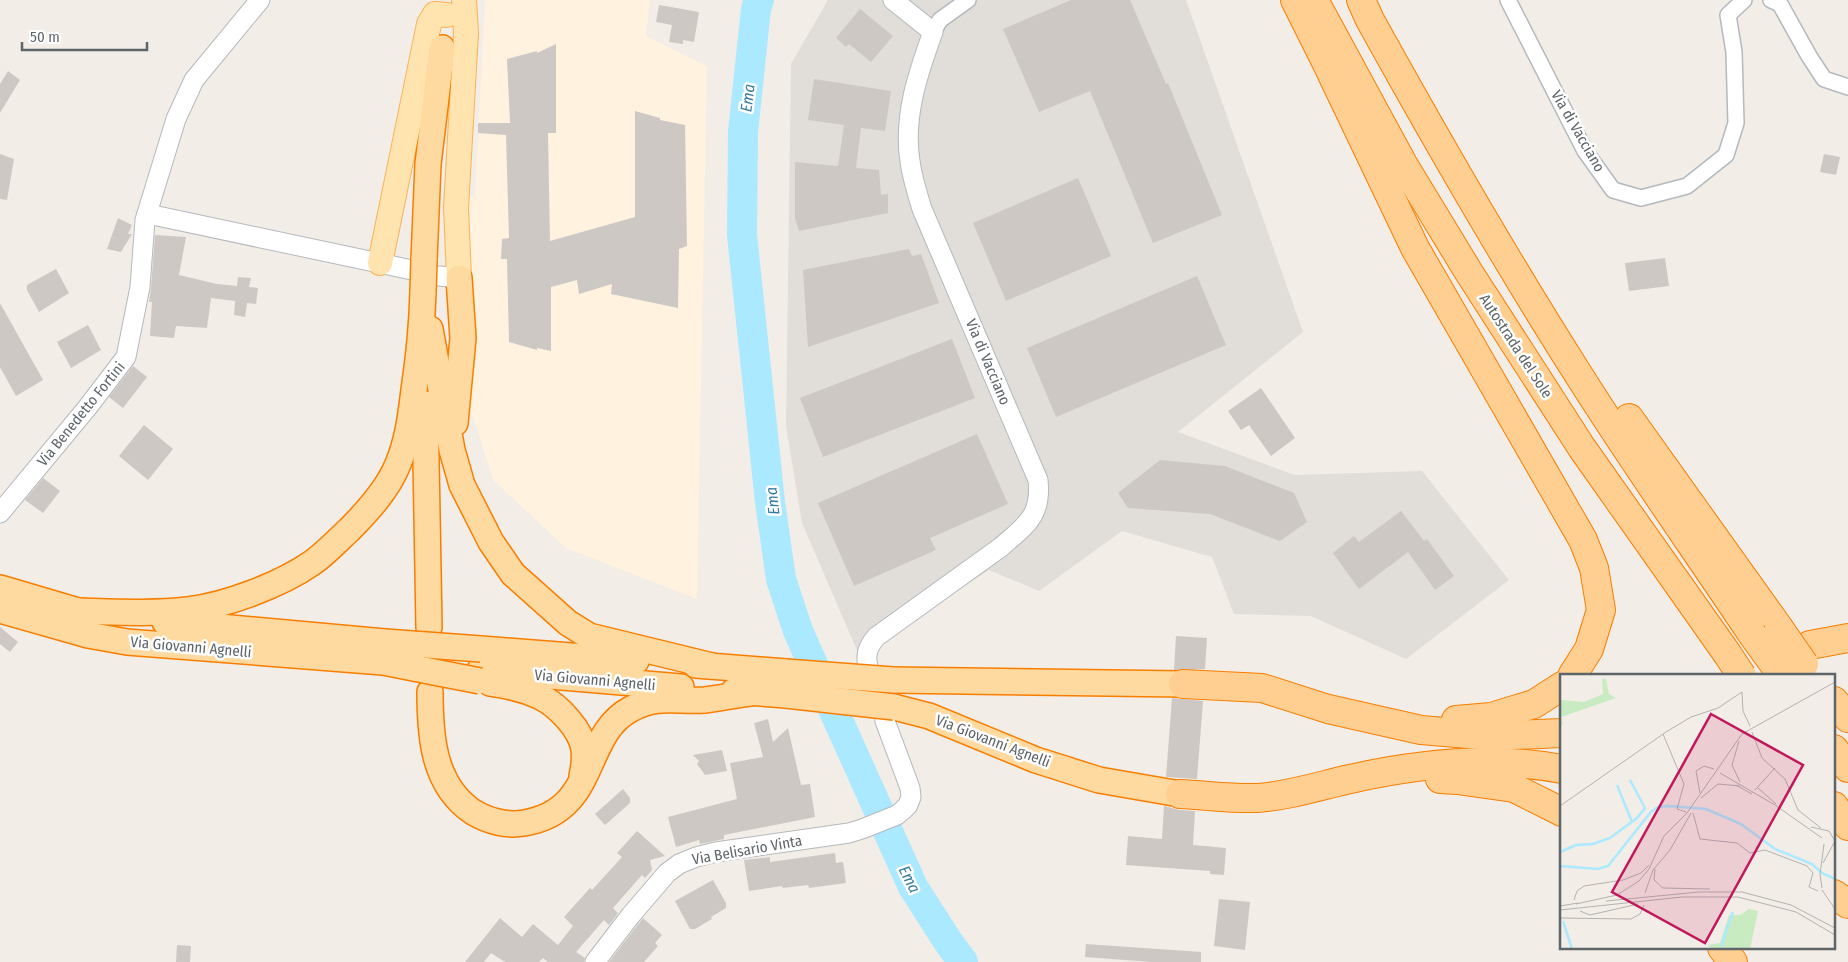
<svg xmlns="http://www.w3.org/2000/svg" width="1848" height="962" font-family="'Fira Sans Condensed',sans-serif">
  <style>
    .commercial { fill: #fff2df }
    .industrial { fill: #e1ddd9 }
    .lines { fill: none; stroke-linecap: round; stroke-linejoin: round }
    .river { stroke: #aae9ff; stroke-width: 30 }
    .building { fill: #cdc8c4 }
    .minor-casing { stroke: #b4b9bc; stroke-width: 18 }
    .tertiary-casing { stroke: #b4b9bc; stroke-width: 21 }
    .primary-casing { stroke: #feb054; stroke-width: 26 }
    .trunk-casing { stroke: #f97e00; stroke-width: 28 }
    .motorway-casing { stroke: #f97e00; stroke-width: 30 }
    .minor { stroke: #fff; stroke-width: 15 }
    .tertiary { stroke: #fff; stroke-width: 19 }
    .primary { stroke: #ffe4af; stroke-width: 24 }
    .trunk { stroke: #ffdaa0; stroke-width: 25 }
    .motorway { stroke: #ffcf91; stroke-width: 28 }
    .trunk-bridge-casing { stroke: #f97e00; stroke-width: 28; stroke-linecap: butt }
    .motorway-bridge-casing { stroke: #f97e00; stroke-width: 30; stroke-linecap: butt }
    .trunk-bridge { stroke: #ffdaa0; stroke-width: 25 }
    .motorway-bridge { stroke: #ffcf91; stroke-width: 28 }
    .labels { text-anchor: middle; stroke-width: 5; stroke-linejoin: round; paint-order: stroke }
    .street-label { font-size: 15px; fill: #5e6569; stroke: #fff }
    .water-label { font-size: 16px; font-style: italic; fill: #347ca0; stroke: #fff }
    .inset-river { fill: none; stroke: #aae9ff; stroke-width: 2.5 }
    .inset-road { fill: none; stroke: #b3b3b1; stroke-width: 1 }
    .view { fill: #c2185b; fill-opacity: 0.15; stroke: #c2185b; stroke-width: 2.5 }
    .inset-edge { fill: none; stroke: #5e6569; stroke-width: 2.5 }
  </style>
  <rect width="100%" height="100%" fill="#f2ede7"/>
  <path class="commercial" d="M485,0H650L646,36L707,66L697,599L566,548L493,480L468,400L452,206L475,195Z"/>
  <path class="industrial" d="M828,0H1186L1303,332L1178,432L1294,475L1422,471L1509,580L1406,659L1311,616L1234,614L1212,557L1122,531L1039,591L989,570L859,655L802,523L786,426L791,64Z"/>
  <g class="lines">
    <path class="river" d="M759,0L756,9L743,132L742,235L770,502L781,579L798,631L913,887L949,943L963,962"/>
  </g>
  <g class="building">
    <path d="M1071,0H1130L1166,84L1168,83L1222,215L1153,243L1090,91L1039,112L1003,29Z"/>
    <path d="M659,5L699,12L694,42L683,40V44L669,42L672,25L656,22Z"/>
    <path d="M860,9L893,36L871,62L849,44L846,47L836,38Z"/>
    <path d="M556,44V133H548L550,241L635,217V111L660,118V120L685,125L687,246L679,249L678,308L611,294L612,284L579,294L577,280L551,287V351L537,348V350L509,342L507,259H501L502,239L509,238L506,135L478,133V123H510L507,59L537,51V53Z"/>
    <path d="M8,71L20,80L0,113V84Z"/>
    <path d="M814,79L891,91L885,131L861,128L856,168L879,170L881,195L888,194V213L799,231L795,218V162L838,166L844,125L808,120Z"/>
    <path d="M0,154L14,159L7,200L0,199Z"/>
    <path d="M1824,154L1840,157L1836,175L1820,172Z"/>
    <path d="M1078,178L1111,256L1006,301L973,223Z"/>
    <path d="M118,218L132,225L128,234H132L121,252L107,249Z"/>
    <path d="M155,235L186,237L179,275L217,284L237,286L238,277L251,278L249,287L258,288L256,304L247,303L245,317L234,315L235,301L211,298L207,328L176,326L174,338L150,336L152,302H149L151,288Z"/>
    <path d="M909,249L912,256L921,254L939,303L808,347L803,270Z"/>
    <path d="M1665,258L1669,286L1629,291L1625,263Z"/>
    <path d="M56,269L69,293L39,312L27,290V285Z"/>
    <path d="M1197,276L1226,345L1056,417L1027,348Z"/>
    <path d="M0,303L43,380L16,396L0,367Z"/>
    <path d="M88,325L101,350L71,368L57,342Z"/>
    <path d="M952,339L975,398L823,457L800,398Z"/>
    <path d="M133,366L147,377L123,408L109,397Z"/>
    <path d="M1261,388L1295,438L1271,456L1249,425L1241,430L1228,411Z"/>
    <path d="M144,425L173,449L148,480L119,456Z"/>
    <path d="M977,434L1008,504L930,538L936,550L854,586L818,503Z"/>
    <path d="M1160,460L1225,466L1294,493L1307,522L1280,541L1210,514L1128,508L1118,493Z"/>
    <path d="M43,478L60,491L43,513L25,500Z"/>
    <path d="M1401,511L1424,541L1427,539L1454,576L1435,590L1408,552L1359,589L1333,553L1354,536L1359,542Z"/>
    <path d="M0,627L18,642L10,652L0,644Z"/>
    <path d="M1176,636L1207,638L1205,669L1174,670Z"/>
    <path d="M1172,698L1203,701L1197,779L1166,777Z"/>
    <path d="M768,719L773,742L788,728L801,785L810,784L815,817L724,835V839L700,844L699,840L676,847L668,817L737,799L730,763L763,757L754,723Z"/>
    <path d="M722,750L727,771L705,775L697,764L699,761L693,755Z"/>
    <path d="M623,789L630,798V803L605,825L595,814Z"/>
    <path d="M1164,806L1179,810L1195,811L1193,845L1226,848L1224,875L1210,874V871L1126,865L1128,836L1162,839Z"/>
    <path d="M637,831L665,856L650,860L652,870L645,878L642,875L613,908L618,913L609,925L604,920L576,952L585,958L584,962H548L543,958L539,962H505L491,953L484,962H465L500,918L522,937L533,924L558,945L573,926L564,917L590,888L592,890L622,857L617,853Z"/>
    <path d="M835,853L836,863L843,862L846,883L809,888L808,885L783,888L782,886L749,891L744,860L770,857V862Z"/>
    <path d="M713,880L726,903V908L711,917L712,919L695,929H690L675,901Z"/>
    <path d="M1219,899L1250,902L1245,950L1214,946Z"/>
    <path d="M643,918L662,935L655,943L658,946L644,962H609Z"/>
    <path d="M1086,944L1201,952V962H1151L1085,957Z"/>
    <path d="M177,945L191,946L190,962H176Z"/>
  </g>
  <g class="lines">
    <g class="minor-casing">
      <g id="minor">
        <path d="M1508,0L1585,151L1613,190L1641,198L1687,186L1726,155L1736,123L1734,52L1728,15L1744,0"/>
        <path d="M1771,0L1780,4L1809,56L1824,79L1848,87"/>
        <path d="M933,32L940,20L968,0"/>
      </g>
    </g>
    <g class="tertiary-casing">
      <g id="tertiary">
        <path d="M148,214L412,270"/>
        <path d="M439,276L459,278"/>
        <path d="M0,513L87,408L126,357L140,287L145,220L176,119L194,80L260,0"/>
        <path d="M868,667C865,654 868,647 876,637L1001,547C1026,525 1042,516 1038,480L922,209C917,193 912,177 910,161C903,117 918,73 933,32L893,0"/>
        <path d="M595,962L631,915L667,873L679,864L696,857L716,852L849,833L862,829L897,815L903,810L908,805L911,797L910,788L885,721"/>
      </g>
    </g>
    <g class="primary-casing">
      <g id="primary">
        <path d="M380,263L429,24L435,14L447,15"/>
        <path d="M459,278L456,208L466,33L464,0"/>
      </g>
    </g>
    <g class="trunk-casing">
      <g id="trunk">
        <path d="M424,260L428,164L442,48"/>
        <path d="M430,329L452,450L462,485L491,542L513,574L568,623L589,636L712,666"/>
        <path d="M425,404L429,627"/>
        <path d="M455,423L463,338L459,278"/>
        <path d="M0,588L78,611L94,613"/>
        <path d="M0,610L88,635L127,642L383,662"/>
        <path d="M78,611C115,612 152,614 188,610C227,605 280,585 312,563C325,554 337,541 349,530C368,511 388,489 398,464C408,440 411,415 414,390C419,357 422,325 423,292"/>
        <path d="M165,622L385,642"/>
        <path d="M481,649L636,661"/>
        <path d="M696,665L786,672"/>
        <path d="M480,670L681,687"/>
        <path d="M893,680L1183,684"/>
        <path d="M490,683C506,685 526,690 541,697C559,706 581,730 584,749C585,758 584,767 582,776"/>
        <path d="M734,691L786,695"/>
        <path d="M430,692C430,736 433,785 473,812C488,821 507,826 524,823C599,811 581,735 631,709C658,694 677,702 705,700C720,698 735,695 750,693"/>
        <path d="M894,707L929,716L1036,760L1099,780L1180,794"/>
      </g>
    </g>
    <g class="motorway-casing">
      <g id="motorway">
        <path d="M1295,0L1327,64L1415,248L1583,540L1594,568L1601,610L1589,649L1572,676"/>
        <path d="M1314,0L1403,164L1468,271L1582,448L1726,652"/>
        <path d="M1361,0L1370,20C1437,141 1506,261 1580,377C1635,464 1695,549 1752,634"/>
        <path d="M1629,418L1779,628"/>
        <path d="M1810,645L1848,638"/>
        <path d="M1183,684L1262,688L1328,709L1421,730L1492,736L1562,733"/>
        <path d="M1834,701L1848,718"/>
        <path d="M1456,720L1491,717L1534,704L1562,686"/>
        <path d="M1834,749L1848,768"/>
        <path d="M1440,779L1457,780L1514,788L1562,812"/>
        <path d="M1180,794C1205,795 1232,799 1257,798C1288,796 1319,786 1350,779C1417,764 1494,756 1562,769"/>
        <path d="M1834,806L1848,826"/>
        <path d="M1834,894L1848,904"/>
        <path d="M1722,948L1733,962"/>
      </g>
    </g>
    <use href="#minor" class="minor"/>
    <use href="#tertiary" class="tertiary"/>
    <use href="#primary" class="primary"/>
    <use href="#trunk" class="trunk"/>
    <use href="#motorway" class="motorway"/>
    <g class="trunk-bridge-casing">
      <g id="trunk-bridge">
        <path d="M423,292L424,260"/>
        <path d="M385,642L481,649"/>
        <path d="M383,662L480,681"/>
        <path d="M786,672L893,680"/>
        <path d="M786,695L894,707"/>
      </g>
    </g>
    <g class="motorway-bridge-casing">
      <g id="motorway-bridge">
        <path d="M1779,628L1804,664"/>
        <path d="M1752,634L1781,674"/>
        <path d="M1726,652L1742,676"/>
      </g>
    </g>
    <use href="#trunk-bridge" class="trunk-bridge"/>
    <use href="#motorway-bridge" class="motorway-bridge"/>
  </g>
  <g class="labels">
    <g class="street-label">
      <text transform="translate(1578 131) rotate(60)" y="5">Via di Vacciano</text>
      <text transform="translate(1516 346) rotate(57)" y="5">Autostrada del Sole</text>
      <text transform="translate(988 362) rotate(67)" y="5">Via di Vacciano</text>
      <text transform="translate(81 414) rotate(-51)" y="5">Via Benedetto Fortini</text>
      <text transform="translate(191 647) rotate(5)" y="5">Via Giovanni Agnelli</text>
      <text transform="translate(595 680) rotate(5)" y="5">Via Giovanni Agnelli</text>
      <text transform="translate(993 741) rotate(21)" y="5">Via Giovanni Agnelli</text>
      <text transform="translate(747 850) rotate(-10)" y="5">Via Belisario Vinta</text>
    </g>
    <g class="water-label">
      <text transform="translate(747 98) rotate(-83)" y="6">Ema</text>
      <text transform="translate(772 501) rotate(-96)" y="6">Ema</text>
      <text transform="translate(910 879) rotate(63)" y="6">Ema</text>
    </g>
  </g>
  <g transform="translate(1560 674)">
    <rect width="275" height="275" fill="#f2ede7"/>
    <path d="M42,5H46L49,20L56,24L1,43L3,50L0,52V26L24,28L43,20ZM189,235L198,237L190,275H153L147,271L160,269L169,241H180Z" fill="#c9ebc2"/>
    <path class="inset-river" d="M57,111L72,148M0,178L16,171L33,170L50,164L77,144L85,134L70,106M0,192L38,195L48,192L91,138L98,133L109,132L146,135L181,150L215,175L252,190L262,199L275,205M3,247L12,275M161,272L173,238"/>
    <path class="inset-road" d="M182,18L183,37L190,52M192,58L202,84L225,105L238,136L261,154M103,60L124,110L117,135L126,138M179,67L172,91L180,108M160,99L215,131M176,111L192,120M198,114L216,130M195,116L215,94M140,119L136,97L144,92L154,95M141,124L158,110L180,112M215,131L262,164M0,132L106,58L131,43L158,34L182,18M133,139L140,165L177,169L190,179L205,176L247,192L253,199L249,213L258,217M251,153L269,157L275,167M263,189L275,167M95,195L94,206L103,214L150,215M262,214L260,200L264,170M262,216L275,235M85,219L93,196L110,176L131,139M14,226L17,217L24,212L63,206L81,199L89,191M46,227L139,218H182L231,231L275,254M16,230L57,221L79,207L89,195L104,162L127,139L182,60L275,8M0,232L18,229M0,236L122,223H178L236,238L275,261M20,237L30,241L78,230M0,244L71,245L80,240L84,231"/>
    <path class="view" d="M151,40L243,91L145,269L52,218Z"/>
    <rect width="275" height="275" class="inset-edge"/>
  </g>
  <path d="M22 42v8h125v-8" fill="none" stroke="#5e6569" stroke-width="2.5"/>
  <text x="30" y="42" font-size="15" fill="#5e6569" stroke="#ffffff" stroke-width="4" paint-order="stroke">50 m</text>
</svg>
